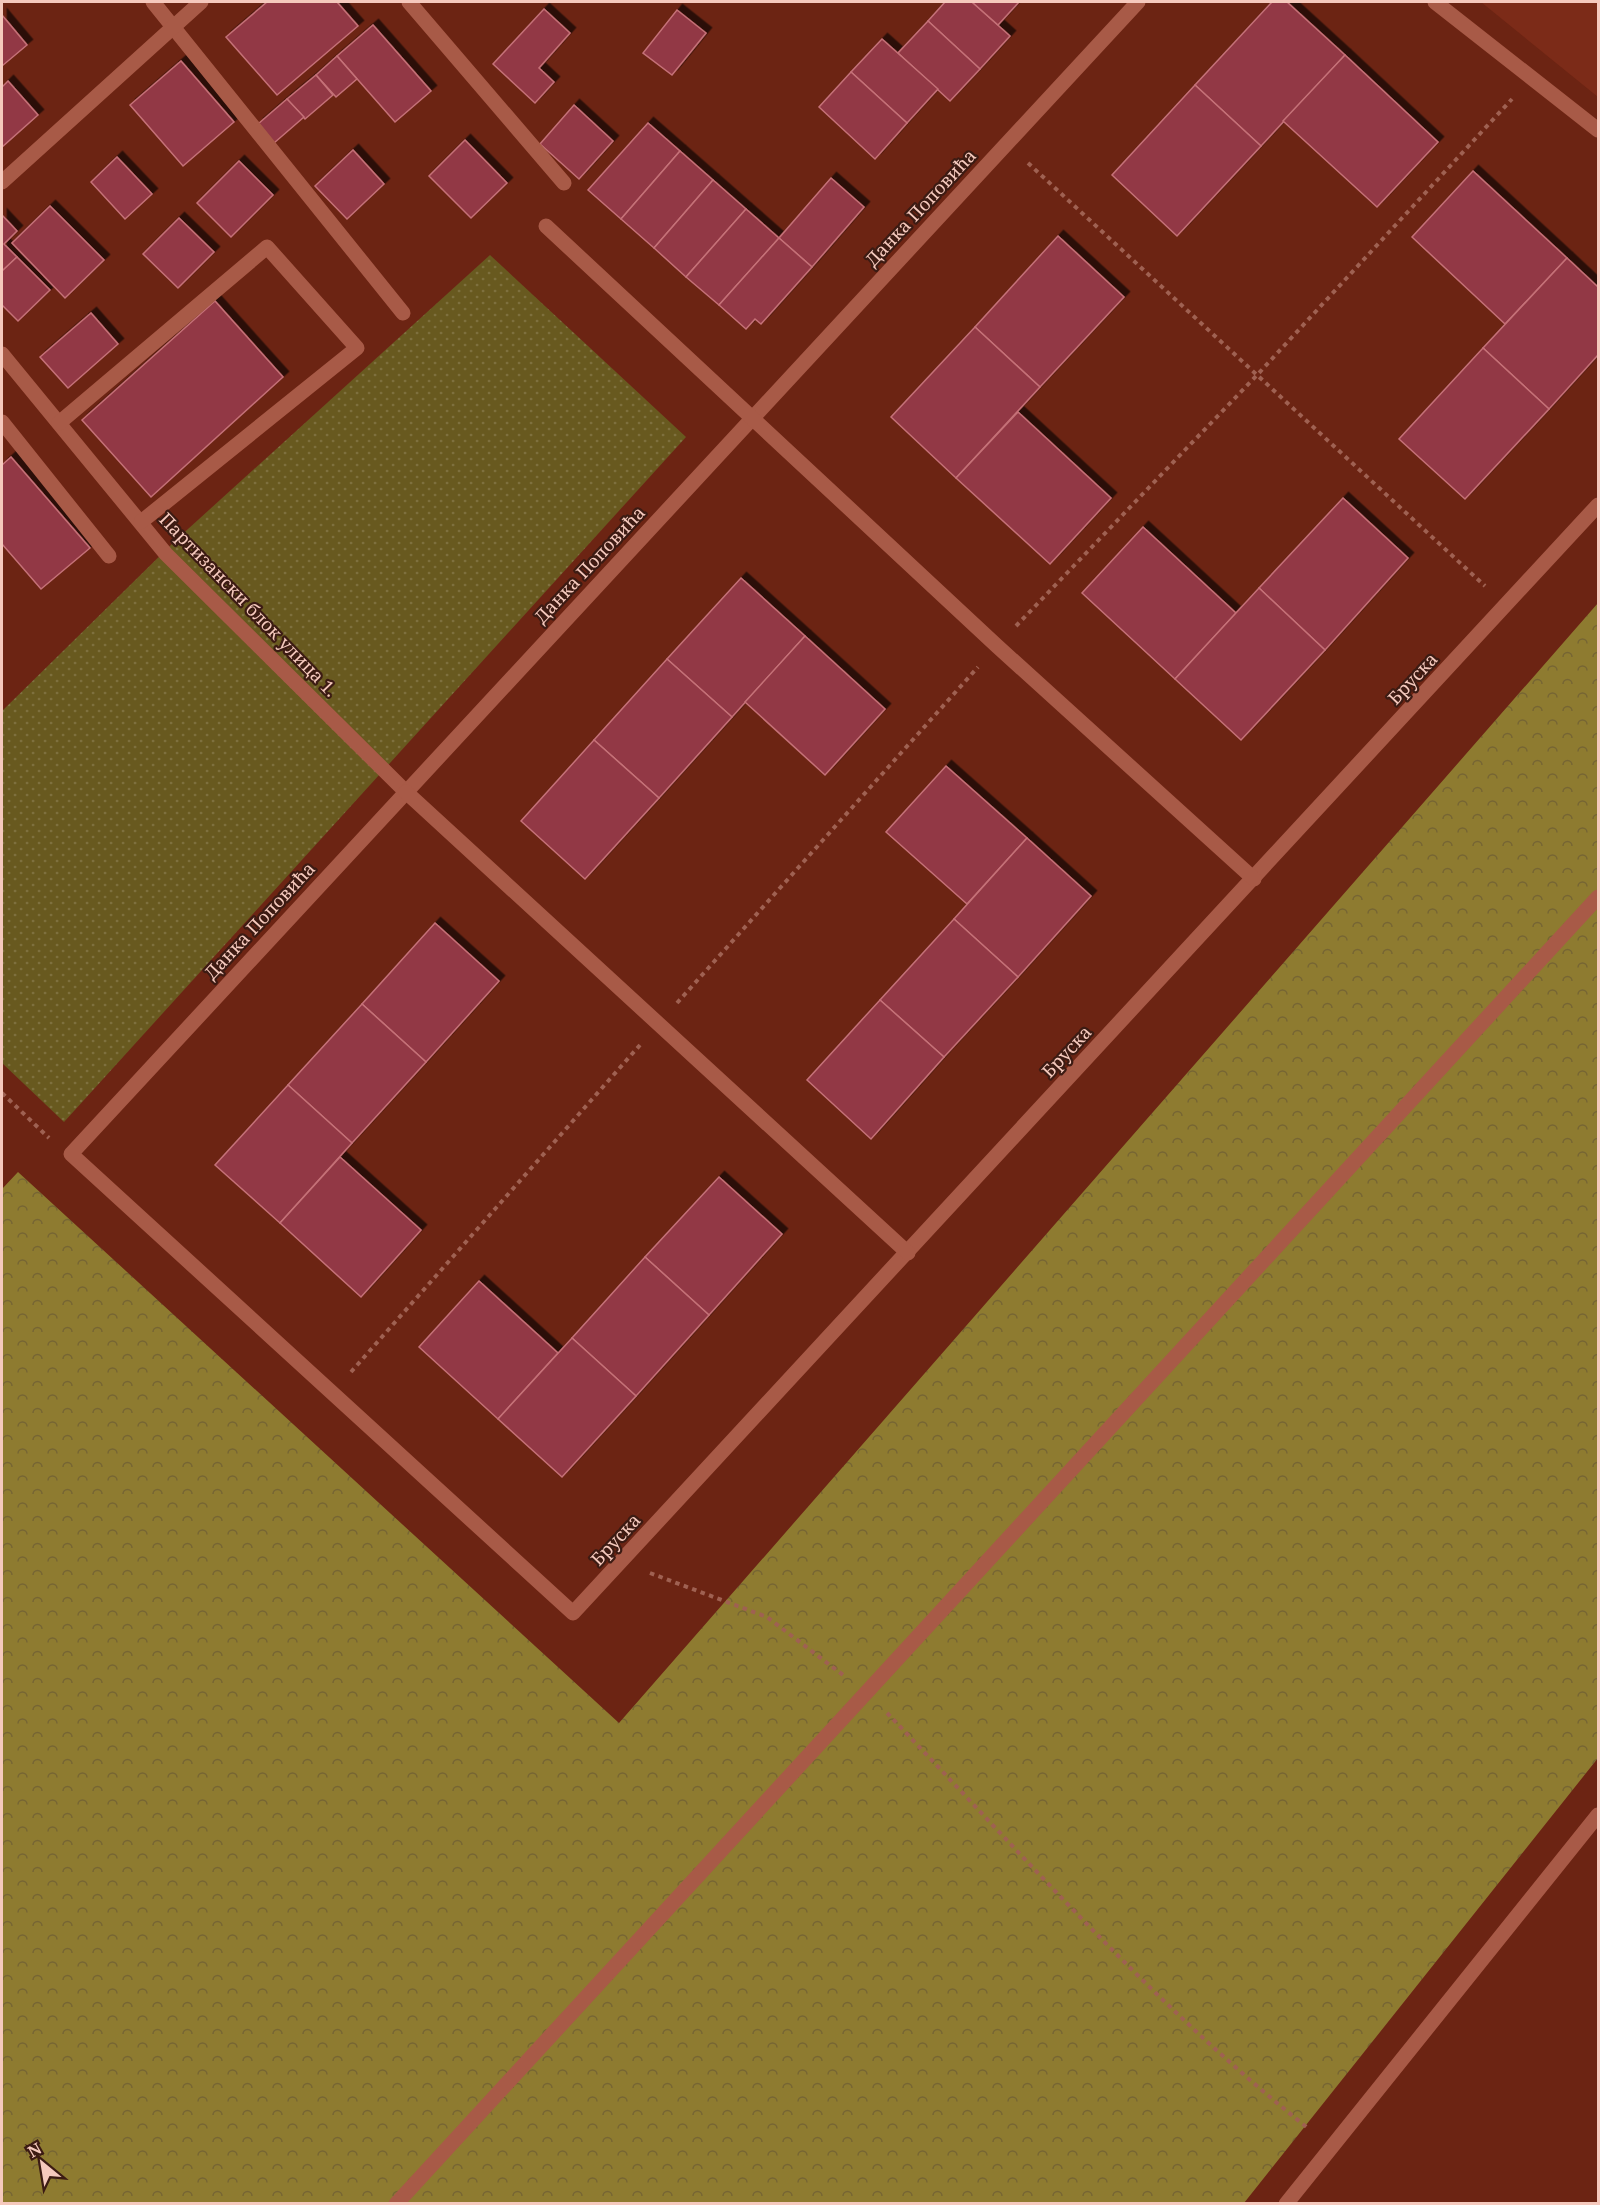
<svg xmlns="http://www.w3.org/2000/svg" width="1600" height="2205" font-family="'Noto Serif',serif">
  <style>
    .built { fill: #7c2b18 }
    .grass { fill: url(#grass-dots) }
    .forest { fill: url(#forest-crowns) }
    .building { fill: #923844; stroke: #c57178; stroke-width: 1.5; filter: url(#shadow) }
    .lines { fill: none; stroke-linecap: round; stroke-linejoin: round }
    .path { stroke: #9f6152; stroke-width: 4; stroke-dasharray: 4.5 4.5; stroke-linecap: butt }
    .service { stroke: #a85a47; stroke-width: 15 }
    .minor { stroke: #a85a47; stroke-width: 15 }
    .labels { text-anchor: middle; stroke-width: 4.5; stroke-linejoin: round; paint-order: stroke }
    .street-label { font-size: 18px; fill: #f5c9bd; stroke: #3c1b13 }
  </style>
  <defs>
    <pattern id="grass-dots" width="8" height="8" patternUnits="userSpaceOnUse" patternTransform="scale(1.5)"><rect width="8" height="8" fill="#68591f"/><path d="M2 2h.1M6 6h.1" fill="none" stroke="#7e703e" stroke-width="1.8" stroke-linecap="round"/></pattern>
    <pattern id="forest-crowns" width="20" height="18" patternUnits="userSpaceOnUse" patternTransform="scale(1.5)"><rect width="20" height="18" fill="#8e7b30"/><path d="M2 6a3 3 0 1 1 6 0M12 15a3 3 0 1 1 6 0" fill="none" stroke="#766533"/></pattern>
    <filter id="shadow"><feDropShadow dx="5.5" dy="-5.5" stdDeviation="0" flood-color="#0009"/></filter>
  </defs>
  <rect width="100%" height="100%" fill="#6c2413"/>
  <path class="built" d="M1481,2H1598V97Z"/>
  <path class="grass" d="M490,255L686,437L64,1122L2,1063V711L177,539Z"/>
  <path class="forest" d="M1598,603V1758L1244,2203H2V1189L18,1172L619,1723Z"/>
  <g class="building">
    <path d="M267,2H337L358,26L277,95L226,37Z"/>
    <path d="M945,2H972L1010,36L980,69L928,21Z"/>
    <path d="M972,2H1019L998,25Z"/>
    <path d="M1272,2H1287L1345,55L1261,146L1195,85Z"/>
    <path d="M544,9L570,33L539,68L554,82L535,103L493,64Z"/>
    <path d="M677,10L706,33L672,75L643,53Z"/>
    <path d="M2,15L27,45L2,66Z"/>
    <path d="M928,21L980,69L950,101L898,53Z"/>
    <path d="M373,25L431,91L395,122L337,56Z"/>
    <path d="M882,39L938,89L907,123L851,72Z"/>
    <path d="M1345,55L1438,142L1377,207L1283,121Z"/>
    <path d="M337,56L357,79L336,97L316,75Z"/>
    <path d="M181,61L234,122L183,166L130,105Z"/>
    <path d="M851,72L907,123L875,159L819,107Z"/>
    <path d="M316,75L333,95L305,119L287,99Z"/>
    <path d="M8,81L38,115L2,147V87Z"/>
    <path d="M1195,85L1261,146L1177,236L1112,175Z"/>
    <path d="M287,99L304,117L274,143L258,124Z"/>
    <path d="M574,105L613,141L579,179L540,144Z"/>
    <path d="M648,123L680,151L621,219L588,190Z"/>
    <path d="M465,140L507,183L471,218L429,176Z"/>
    <path d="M353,150L384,184L347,219L315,186Z"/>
    <path d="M680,151L713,180L654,248L621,219Z"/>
    <path d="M117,157L152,194L125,219L91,182Z"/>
    <path d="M239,161L273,195L231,237L197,203Z"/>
    <path d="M1473,171L1567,258L1505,324L1412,237Z"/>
    <path d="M831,178L864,207L812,267L779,238Z"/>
    <path d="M713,180L746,209L686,277L654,248Z"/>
    <path d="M50,206L104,260L65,298L12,243Z"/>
    <path d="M746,209L779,238L719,305L686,277Z"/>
    <path d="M2,215L17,231L4,244L17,257L2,271Z"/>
    <path d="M179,218L214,252L178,288L143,254Z"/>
    <path d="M1058,236L1124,297L1040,387L975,327Z"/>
    <path d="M779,238L812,267L761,324L755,319L746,329L719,305Z"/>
    <path d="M17,257L50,290L18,321L2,305V271Z"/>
    <path d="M1567,258L1598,287V355L1549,409L1483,348Z"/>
    <path d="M215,301L283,377L151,497L82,420Z"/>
    <path d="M91,313L118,344L68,388L40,357Z"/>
    <path d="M975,327L1040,387L956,478L891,417Z"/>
    <path d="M1483,348L1549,409L1465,499L1399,439Z"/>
    <path d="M1018,412L1111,498L1050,564L956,478Z"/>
    <path d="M11,457L90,548L41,589L2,544V465Z"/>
    <path d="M1343,498L1408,558L1325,650L1259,588Z"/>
    <path d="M1143,527L1236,613L1175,679L1082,593Z"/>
    <path d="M741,578L805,636L732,717L667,659Z"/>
    <path d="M1259,588L1325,650L1241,740L1175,679Z"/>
    <path d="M805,636L885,709L825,775L745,702Z"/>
    <path d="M667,659L732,717L659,798L594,740Z"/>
    <path d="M594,740L659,798L585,879L521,821Z"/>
    <path d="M946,766L1027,838L967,904L886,832Z"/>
    <path d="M1027,838L1091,896L1018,977L954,919Z"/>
    <path d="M954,919L1018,977L944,1057L880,1000Z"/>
    <path d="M435,923L499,981L426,1062L362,1004Z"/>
    <path d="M880,1000L944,1057L871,1139L807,1080Z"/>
    <path d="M362,1004L426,1062L352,1143L288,1085Z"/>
    <path d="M288,1085L352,1143L280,1223L215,1165Z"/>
    <path d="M340,1157L421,1230L361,1297L280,1223Z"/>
    <path d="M719,1177L782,1234L709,1315L645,1257Z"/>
    <path d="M645,1257L709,1315L636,1396L572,1338Z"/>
    <path d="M479,1281L558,1353L498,1419L419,1347Z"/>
    <path d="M572,1338L636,1396L562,1477L498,1419Z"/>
  </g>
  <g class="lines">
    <g class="path">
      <path d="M1028,163L1485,586"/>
      <path d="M1016,626L1258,374L1512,99"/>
      <path d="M677,1003L978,667"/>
      <path d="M2,1093L49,1138"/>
      <path d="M351,1372L640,1045"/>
      <path d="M650,1573L767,1617L843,1675"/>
      <path d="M887,1713C1023,1855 1154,2006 1309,2129"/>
    </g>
    <g class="service">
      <path d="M2,354L166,554L406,792"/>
      <path d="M2,422L109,556"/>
      <path d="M59,423L267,247L357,348L141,522"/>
      <path d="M396,2204L1598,897"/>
      <path d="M1286,2204L1598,1815"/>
    </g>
    <g class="minor">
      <path d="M153,2L403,313"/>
      <path d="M409,2L564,183"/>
      <path d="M1138,2L71,1154L573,1613L1598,505"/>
      <path d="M1435,2L1598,130"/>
      <path d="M2,182L201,2"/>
      <path d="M546,226L997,646L1254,879"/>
      <path d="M406,792L908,1253"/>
    </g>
  </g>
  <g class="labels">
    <g class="street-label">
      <text transform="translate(921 208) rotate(-47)" y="6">Данка Поповића</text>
      <text transform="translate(590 565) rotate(-47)" y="6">Данка Поповића</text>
      <text transform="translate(248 605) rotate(46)" y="6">Партизански блок улица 1.</text>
      <text transform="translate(1413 679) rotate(-47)" y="6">Бруска</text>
      <text transform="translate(260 921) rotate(-47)" y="6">Данка Поповића</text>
      <text transform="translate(1067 1052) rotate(-47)" y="6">Бруска</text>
      <text transform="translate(616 1540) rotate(-47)" y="6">Бруска</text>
    </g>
  </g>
  <rect width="1600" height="2205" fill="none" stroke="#f5c9bd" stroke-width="6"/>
  <g transform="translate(42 2163) rotate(330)" stroke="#3c1b13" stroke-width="4.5" paint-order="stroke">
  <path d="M0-4.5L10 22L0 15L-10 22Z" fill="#f5c9bd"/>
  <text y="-9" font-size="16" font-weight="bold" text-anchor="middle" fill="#f5c9bd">N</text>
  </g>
</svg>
